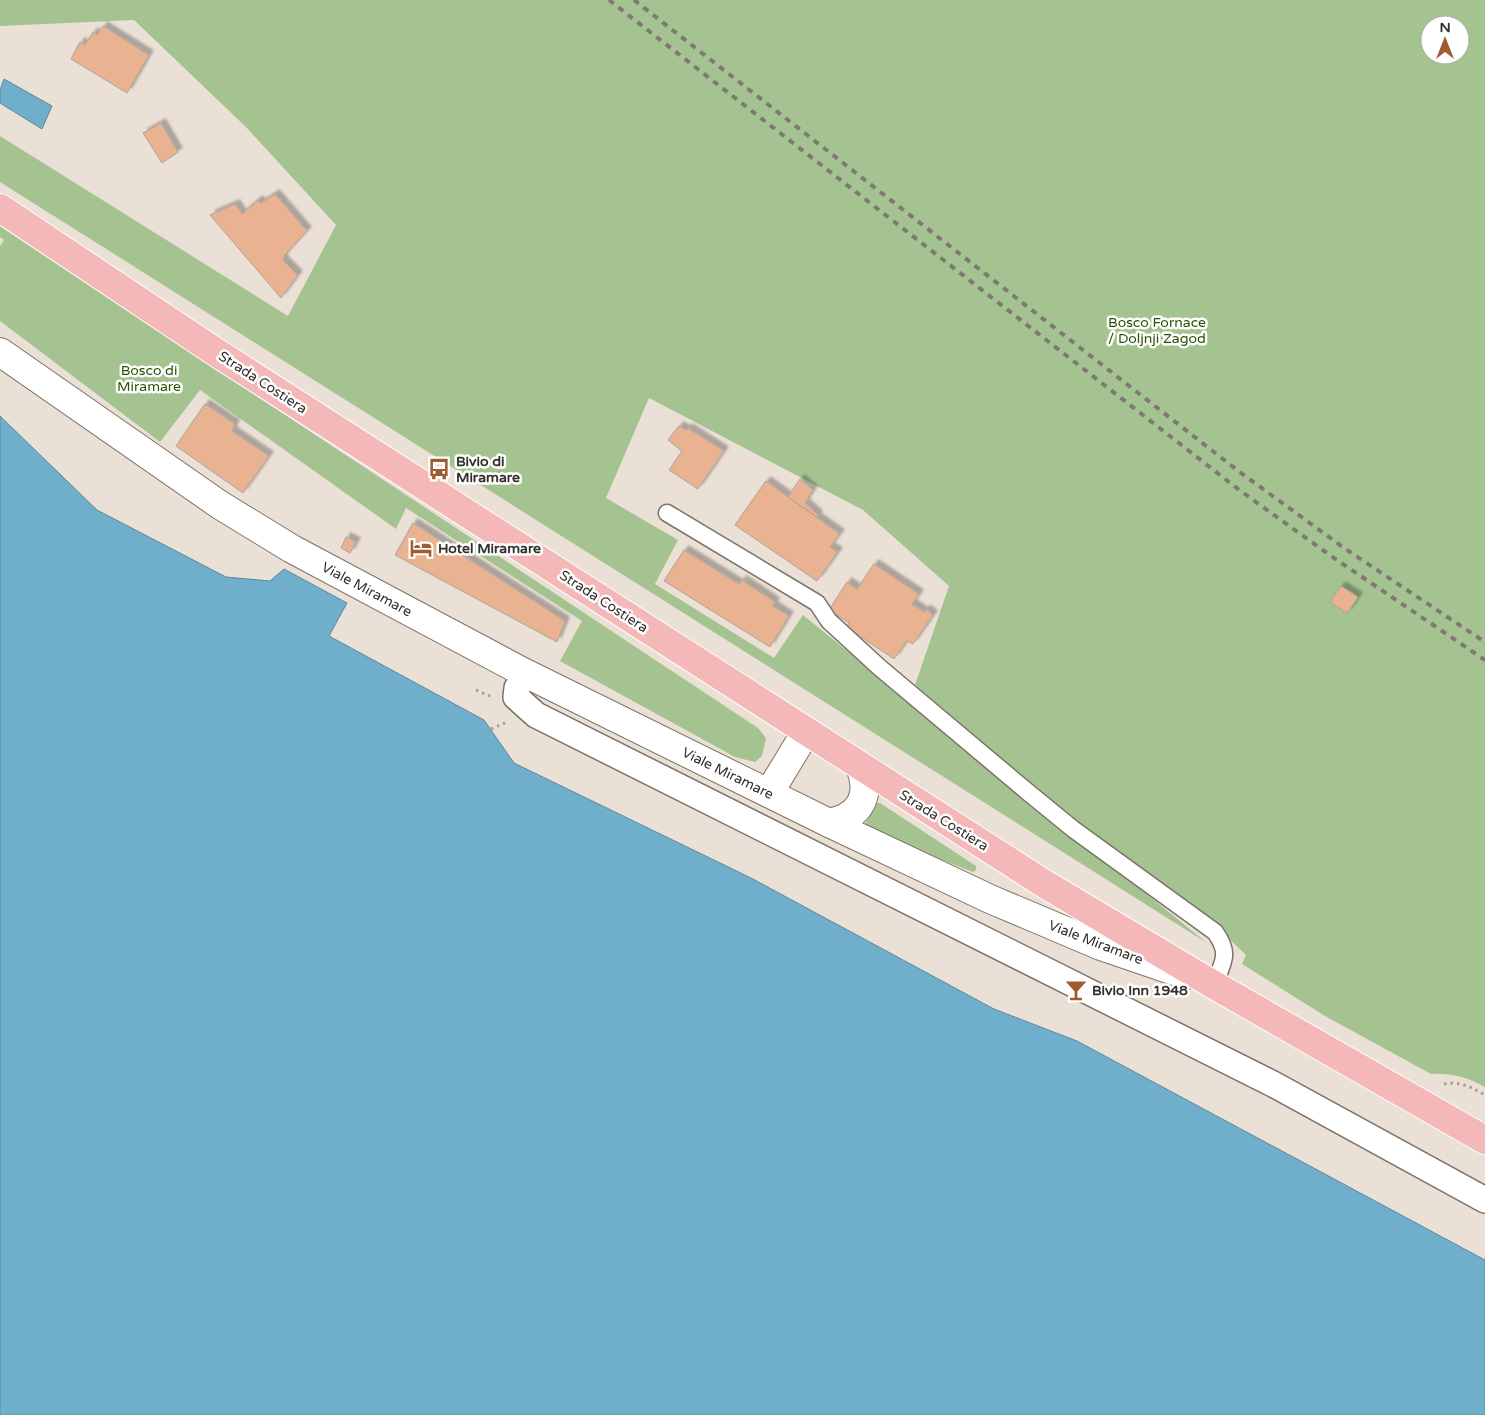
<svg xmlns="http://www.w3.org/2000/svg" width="1485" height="1415" font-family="'Varela Round',sans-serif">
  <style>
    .green { fill: #a4c391; fill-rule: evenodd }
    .water { fill: #6fafcb; stroke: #5d899b }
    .building { fill: #e9b391; stroke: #afa29a; filter: url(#shadow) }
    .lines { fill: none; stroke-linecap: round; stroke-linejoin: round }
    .service-casing { stroke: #7b7268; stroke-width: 19 }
    .pedestrian-casing { stroke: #7b7268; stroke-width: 28 }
    .minor-casing { stroke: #7b7268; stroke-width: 30 }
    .primary-casing { stroke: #fff; stroke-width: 30 }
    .path { stroke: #a8a097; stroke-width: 3; stroke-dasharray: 2.5 4; stroke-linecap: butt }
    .service { stroke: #fff; stroke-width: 16 }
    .pedestrian { stroke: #fff; stroke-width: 25 }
    .minor { stroke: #fff; stroke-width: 28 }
    .primary { stroke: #f4b8b8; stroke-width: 28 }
    .rail { stroke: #807972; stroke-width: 4; stroke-dasharray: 6 6; stroke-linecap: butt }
    .labels { text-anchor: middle; stroke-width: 5; stroke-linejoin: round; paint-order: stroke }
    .park-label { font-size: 14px; fill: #2c5105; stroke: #fff }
    .street-label { font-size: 14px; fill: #332f2b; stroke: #fff }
    .poi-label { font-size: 14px; font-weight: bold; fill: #332f2b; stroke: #fff; text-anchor: start }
  </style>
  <defs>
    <filter id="shadow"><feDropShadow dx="4.5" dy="-4.5" stdDeviation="1" flood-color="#0004"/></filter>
  </defs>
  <rect width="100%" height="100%" fill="#ebe0d5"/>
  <g class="green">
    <path d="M0,0H1485V1087C1466,1077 1452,1073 1431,1074L1325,1016L1242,964L1246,955L1204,915L1062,813L1029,781L915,685L949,586L863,510L649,398L606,498L678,540L655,584L774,658L803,615L1207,943L0,182V136L288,316L336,225L246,127L134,20L0,26ZM1430,25H1460V55H1430Z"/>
    <path d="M0,226L758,728L766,738L762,756L755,762L735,757L560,661L582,621L406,508L396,529L200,390L160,442L0,321V246L4,240L0,237Z"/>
    <path d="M876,803H880L976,866V870L973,872L866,830L865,825Z"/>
  </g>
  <g class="water">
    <path d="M4,79L52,106L42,129L0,103V90Z"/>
    <path d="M0,416L97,510L226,577L270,581L284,569L347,603L329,636L484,720L514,763L751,878L994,1009L1077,1041L1485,1260V1415H0Z"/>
  </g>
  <g class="building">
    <path d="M103,26L149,55L127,93L71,59L80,42L85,45L93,32L97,35Z"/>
    <path d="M161,123L178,152L162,163L143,133Z"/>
    <path d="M275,194L307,231L284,256L283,260L298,275L281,298L210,215L235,204L242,214L258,200L261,203Z"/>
    <path d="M205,404L235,424L232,431L269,456L243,493L176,446Z"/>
    <path d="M679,426L686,430L688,428L724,451L698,489L669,470L682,451L668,440Z"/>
    <path d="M800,479L813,490L805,503L818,515L817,517L788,497Z"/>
    <path d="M766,481L840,534L830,547L838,552L817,581L735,525Z"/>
    <path d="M413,523L565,621L557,642L395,555Z"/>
    <path d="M346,537L356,542L350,553L341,548Z"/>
    <path d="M684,550L739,584L742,580L775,602L773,606L789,616L770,647L664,581Z"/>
    <path d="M874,564L919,594L912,604L924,612L926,609L933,615L913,644L907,641L894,659L846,627L849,623L829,610L847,582L857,589Z"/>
    <path d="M1341,586L1358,597L1347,613L1330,602Z"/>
  </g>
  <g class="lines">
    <g class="service-casing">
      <path id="service" d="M667,513L817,603L829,621L879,667L1029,793L1073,829L1215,932C1231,954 1223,962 1214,985"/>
    </g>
    <g class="pedestrian-casing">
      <path id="pedestrian" d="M517,688L516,697L536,715L1273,1084L1485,1200"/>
    </g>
    <g class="minor-casing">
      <g id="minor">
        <path d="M0,352L220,505L292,549L523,672L829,823L990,899L1101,946L1186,975"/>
        <path d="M769,793L806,732"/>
        <path d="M829,823C859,817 872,797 860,767"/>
      </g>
    </g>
    <g class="primary-casing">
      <path id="primary" d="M0,208L214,351L1043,883L1214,985L1485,1140"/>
    </g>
    <g class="path">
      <path d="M476,690L490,696"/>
      <path d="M491,729L505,723"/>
      <path d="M1444,1084C1460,1081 1471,1087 1485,1095"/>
    </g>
    <use href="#service" class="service"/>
    <use href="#pedestrian" class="pedestrian"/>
    <use href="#minor" class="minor"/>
    <use href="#primary" class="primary"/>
    <g class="rail">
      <path d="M609,0L1238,489L1334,558L1485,660"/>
      <path d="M634,0L1237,470L1344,548L1485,642"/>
    </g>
  </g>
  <defs>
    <g id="bus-bare" transform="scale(1.725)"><path d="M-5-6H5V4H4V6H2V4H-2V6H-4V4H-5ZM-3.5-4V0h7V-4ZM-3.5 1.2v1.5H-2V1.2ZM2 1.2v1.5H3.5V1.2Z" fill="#a05b2f" stroke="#fff" stroke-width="2.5" paint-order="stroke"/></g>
    <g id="hotel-bare" transform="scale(1.725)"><path d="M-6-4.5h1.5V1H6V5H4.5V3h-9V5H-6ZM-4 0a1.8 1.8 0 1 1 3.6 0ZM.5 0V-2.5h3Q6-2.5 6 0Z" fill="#a05b2f" stroke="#fff" stroke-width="2.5" paint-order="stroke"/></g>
    <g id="bar-bare" transform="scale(1.725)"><path d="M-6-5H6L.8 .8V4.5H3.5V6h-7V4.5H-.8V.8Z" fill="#a05b2f" stroke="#fff" stroke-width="2.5" paint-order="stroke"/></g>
  </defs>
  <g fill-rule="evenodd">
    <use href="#bus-bare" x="439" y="469"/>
    <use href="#hotel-bare" x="421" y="548"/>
    <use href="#bar-bare" x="1076" y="990"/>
  </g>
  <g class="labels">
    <g class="park-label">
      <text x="1157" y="327">Bosco Fornace<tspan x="1157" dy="16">/ Doljnji Zagod</tspan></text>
      <text x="149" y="375">Bosco di<tspan x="149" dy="16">Miramare</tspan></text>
    </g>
    <g class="street-label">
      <text transform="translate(263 382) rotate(33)" y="5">Strada Costiera</text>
      <text transform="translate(367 589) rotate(28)" y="5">Viale Miramare</text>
      <text transform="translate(604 601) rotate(33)" y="5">Strada Costiera</text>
      <text transform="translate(728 773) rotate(26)" y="5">Viale Miramare</text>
      <text transform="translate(944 820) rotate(32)" y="5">Strada Costiera</text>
      <text transform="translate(1096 942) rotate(21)" y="5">Viale Miramare</text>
    </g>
    <g class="poi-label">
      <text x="456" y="466">Bivio di<tspan x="456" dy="16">Miramare</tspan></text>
      <text x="438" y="553">Hotel Miramare</text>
      <text x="1092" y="995">Bivio Inn 1948</text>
    </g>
  </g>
  <g transform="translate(1445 40)"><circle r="24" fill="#ffffff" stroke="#adacaa"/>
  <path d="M0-4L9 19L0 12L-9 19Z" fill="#a05b2f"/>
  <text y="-8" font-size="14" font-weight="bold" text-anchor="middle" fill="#332f2b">N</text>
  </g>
</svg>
